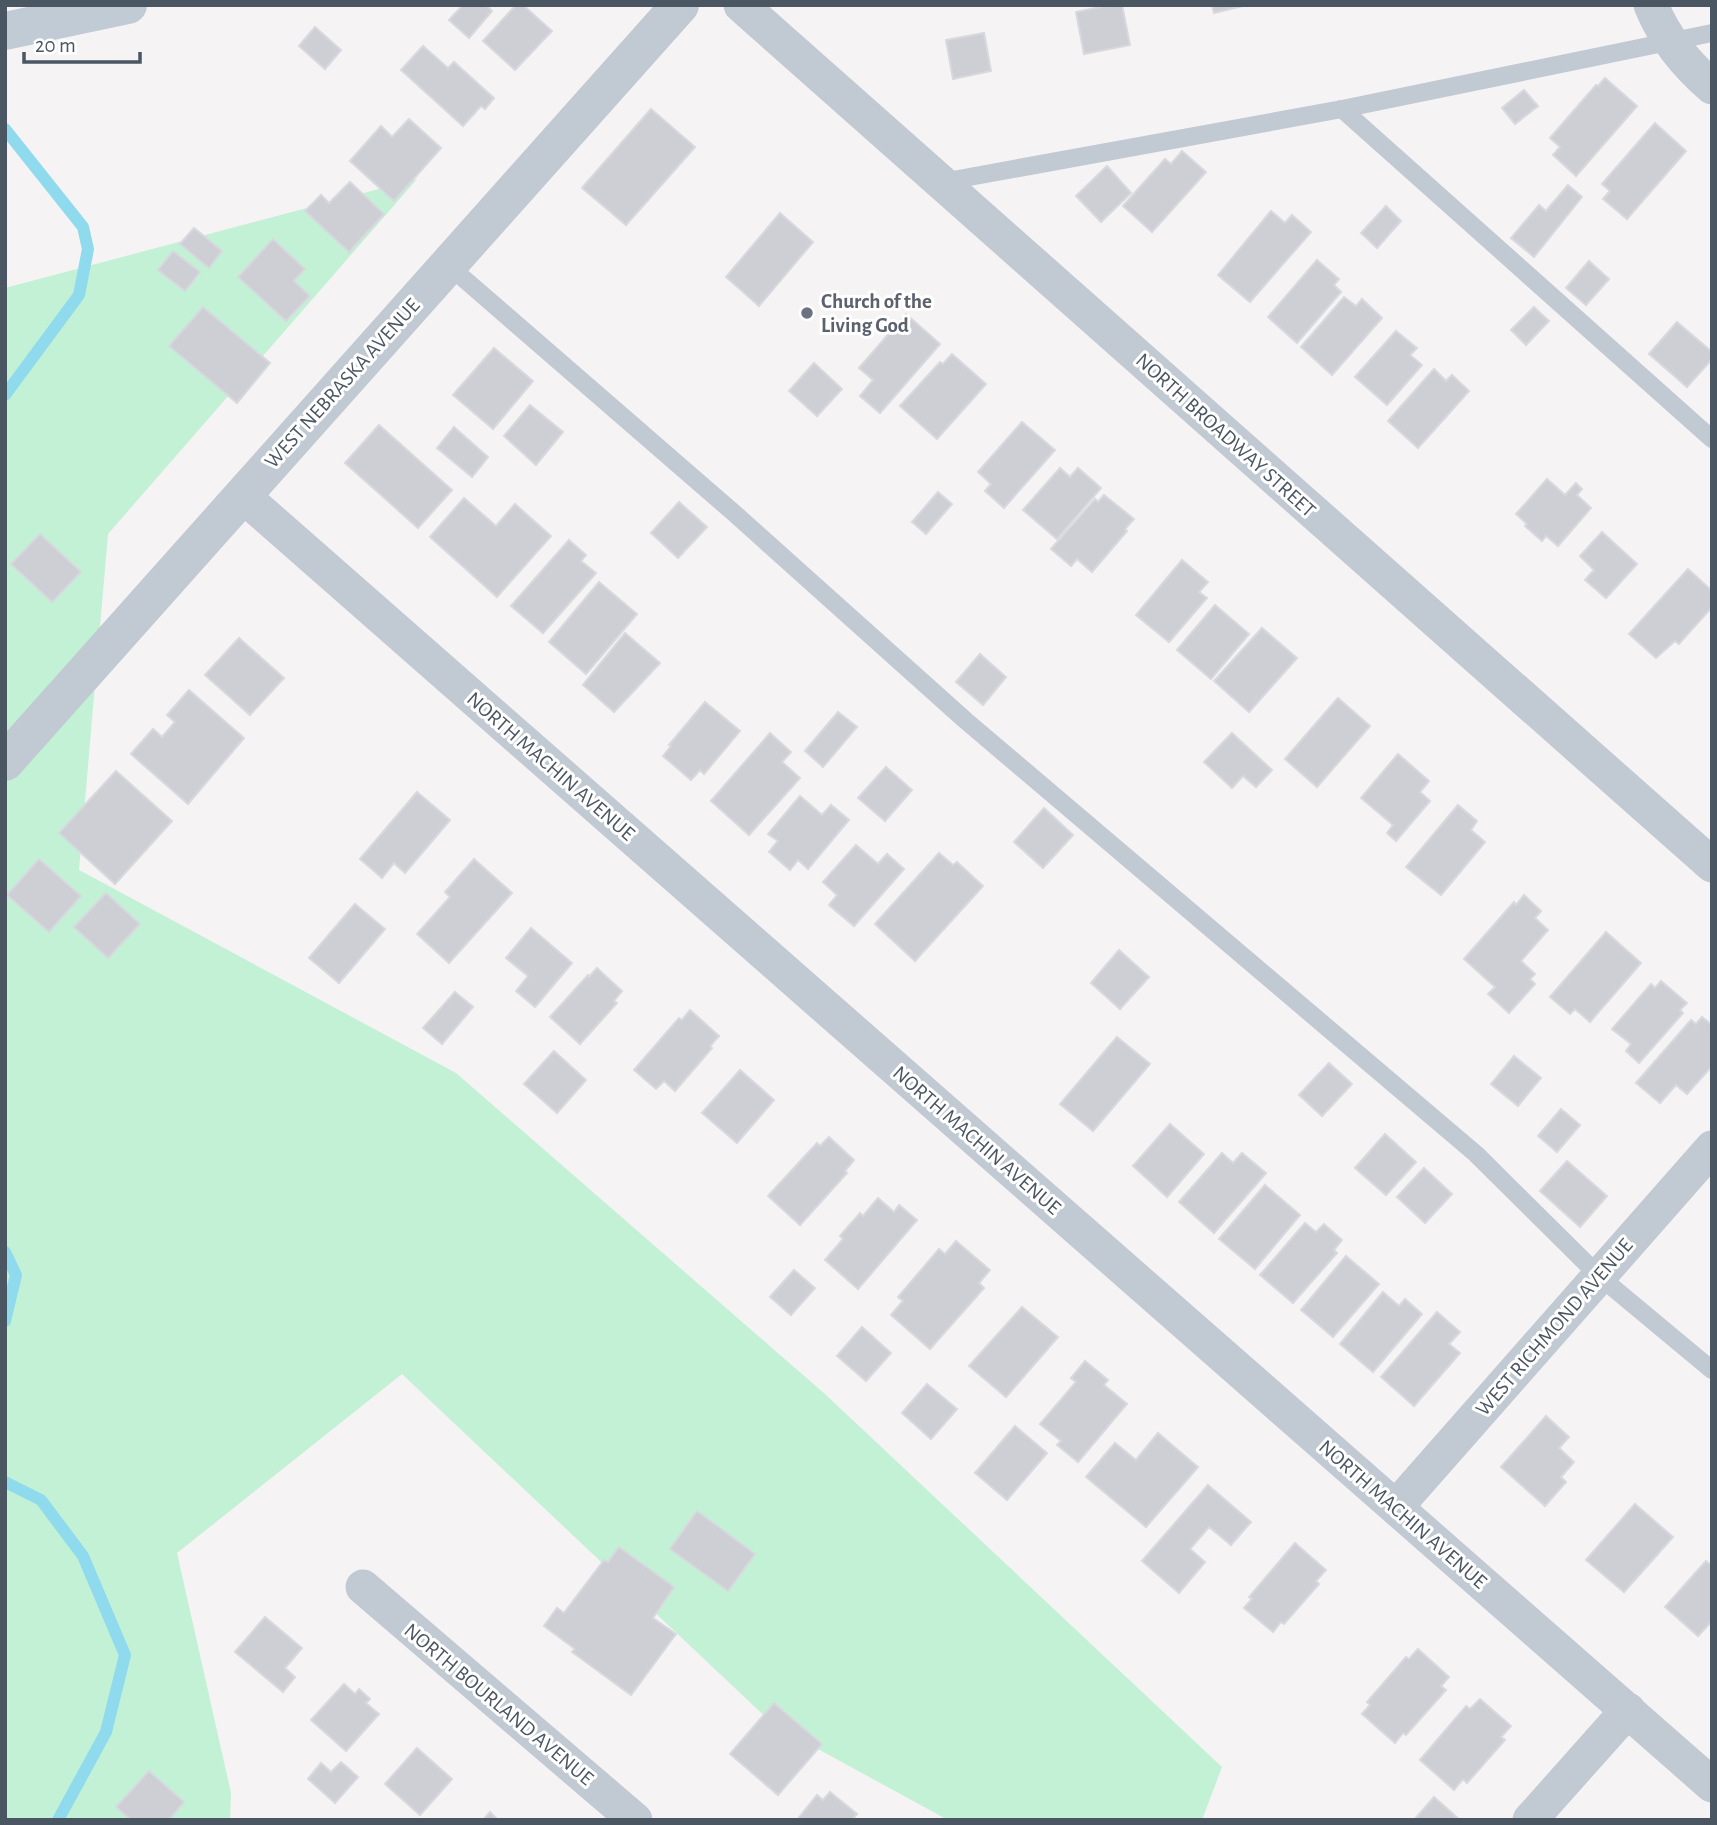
<svg xmlns="http://www.w3.org/2000/svg" width="1717" height="1825" font-family="'Alegreya Sans',sans-serif">
  <style>
    .green { fill: #c3f1d5 }
    .lines { fill: none; stroke-linecap: round; stroke-linejoin: round }
    .stream { stroke: #90daee; stroke-width: 12 }
    .building { fill: #cdcfd5; stroke: #d7d9de; stroke-width: 2 }
    .service { stroke: #c1cad2; stroke-width: 18 }
    .minor { stroke: #c1cad2; stroke-width: 35 }
    .tertiary { stroke: #c1cad2; stroke-width: 38 }
    .secondary { stroke: #c1cbd6; stroke-width: 38 }
    .worship-dot { fill: #6b7280; stroke: #fff; stroke-width: 2.5 }
    .labels { text-anchor: middle; stroke-width: 6; stroke-linejoin: round; paint-order: stroke }
    .worship-label { font-size: 21px; font-weight: bold; fill: #5b616d; stroke: #fff; text-anchor: start }
    .street-label { font-size: 21px; fill: #4a5661; stroke: #fff }
  </style>
  <rect width="100%" height="100%" fill="#f5f3f3"/>
  <path class="green" d="M417,179L108,534L79,870L456,1073L826,1395L1222,1767L1202,1820H948L774,1725L402,1374L177,1553L231,1793L230,1820H5V288Z"/>
  <g class="lines">
    <g class="stream">
      <path d="M5,129L83,227L88,249L79,295L5,395"/>
      <path d="M5,1252L16,1275L5,1321"/>
      <path d="M5,1482L41,1500L83,1556L125,1655L106,1732L58,1820"/>
    </g>
  </g>
  <g class="building">
    <path d="M463,5H486L492,11L469,38L449,20Z"/>
    <path d="M516,5H523L552,31L515,70L483,41Z"/>
    <path d="M1110,5H1122L1130,45L1084,54L1076,12Z"/>
    <path d="M1212,5H1243V6L1214,13Z"/>
    <path d="M315,27L341,50L325,69L299,46Z"/>
    <path d="M984,33L991,71L953,79L946,40Z"/>
    <path d="M423,46L448,68L454,62L494,98L485,109L481,106L463,126L401,70Z"/>
    <path d="M1605,78L1637,106L1576,176L1553,155L1560,147L1550,138L1596,85L1598,86Z"/>
    <path d="M1524,90L1538,106L1515,124L1502,108Z"/>
    <path d="M651,109L695,147L626,225L582,188Z"/>
    <path d="M409,119L441,148L394,201L350,161L381,126L392,137Z"/>
    <path d="M1655,123L1686,151L1627,219L1603,199L1610,191L1602,184Z"/>
    <path d="M1182,151L1206,172L1152,232L1123,206L1165,159L1171,164Z"/>
    <path d="M1107,166L1131,193L1101,222L1076,196Z"/>
    <path d="M350,182L384,214L349,252L305,211L321,195L329,203Z"/>
    <path d="M1568,185L1582,197L1534,257L1511,238L1539,205L1546,211Z"/>
    <path d="M1386,206L1401,221L1377,248L1361,233Z"/>
    <path d="M1271,211L1285,223L1292,215L1311,232L1250,302L1218,275Z"/>
    <path d="M780,213L813,242L759,306L726,277Z"/>
    <path d="M194,228L222,251L209,268L180,244Z"/>
    <path d="M273,239L305,269L294,281L310,296L286,321L238,277Z"/>
    <path d="M173,251L200,272L185,291L158,270Z"/>
    <path d="M1317,260L1339,279L1334,285L1341,292L1297,343L1268,317Z"/>
    <path d="M1589,261L1609,279L1586,305L1566,288Z"/>
    <path d="M1344,297L1356,306L1362,299L1382,318L1332,375L1301,347Z"/>
    <path d="M203,307L270,363L237,403L169,346Z"/>
    <path d="M1534,307L1549,321L1526,345L1511,330Z"/>
    <path d="M906,314L940,344L880,413L860,396L873,380L859,368Z"/>
    <path d="M1677,322L1712,352V359L1687,387L1649,354Z"/>
    <path d="M1396,331L1417,348L1410,355L1422,365L1387,405L1355,377Z"/>
    <path d="M494,348L533,381L493,429L453,395Z"/>
    <path d="M952,354L986,384L937,439L900,406L940,362L943,364Z"/>
    <path d="M814,363L842,389L817,416L789,391Z"/>
    <path d="M1434,369L1446,381L1452,375L1469,391L1418,448L1388,421Z"/>
    <path d="M530,405L563,432L536,465L504,436Z"/>
    <path d="M1022,422L1055,450L1004,508L985,491L991,484L978,472Z"/>
    <path d="M379,425L452,490L418,528L345,463Z"/>
    <path d="M454,427L488,457L472,477L437,448Z"/>
    <path d="M1060,468L1070,477L1078,468L1101,488L1057,539L1023,510Z"/>
    <path d="M1547,479L1565,495L1576,483L1582,489L1577,495L1591,508L1558,546L1546,536L1542,541L1525,526L1527,524L1516,514Z"/>
    <path d="M938,492L952,504L926,534L912,522Z"/>
    <path d="M1104,495L1134,519L1125,529L1127,531L1092,572L1077,559L1071,566L1051,549L1095,499L1098,502Z"/>
    <path d="M464,498L496,526L515,504L551,536L497,597L430,537Z"/>
    <path d="M679,502L707,527L678,558L651,533Z"/>
    <path d="M1602,532L1637,564L1606,598L1585,580L1594,570L1580,556Z"/>
    <path d="M40,534L81,572L52,602L11,564Z"/>
    <path d="M569,540L586,555L581,561L596,573L543,633L511,606Z"/>
    <path d="M1182,560L1208,582L1199,592L1207,598L1169,642L1136,615Z"/>
    <path d="M1688,569L1712,591V607L1679,644L1675,641L1656,658L1629,634Z"/>
    <path d="M599,582L637,614L586,674L549,642Z"/>
    <path d="M1215,605L1249,634L1211,679L1177,650Z"/>
    <path d="M1262,628L1297,658L1249,712L1214,681Z"/>
    <path d="M625,633L660,663L614,712L583,685Z"/>
    <path d="M239,638L284,678L250,715L205,675Z"/>
    <path d="M980,654L1006,677L983,705L956,682Z"/>
    <path d="M189,690L244,738L188,804L131,754L153,729L162,737L175,722L167,715Z"/>
    <path d="M1338,698L1370,726L1317,787L1285,759Z"/>
    <path d="M705,702L740,731L704,774L700,770L691,780L663,756L671,746L669,745Z"/>
    <path d="M838,712L857,727L823,767L805,751Z"/>
    <path d="M770,733L791,752L782,762L800,778L749,835L711,801Z"/>
    <path d="M1232,733L1272,770L1256,787L1243,776L1232,788L1204,762Z"/>
    <path d="M1398,754L1429,781L1420,792L1430,801L1396,841L1387,833L1393,825L1361,798Z"/>
    <path d="M886,767L912,790L885,821L858,798Z"/>
    <path d="M116,771L172,821L115,884L59,833Z"/>
    <path d="M417,792L450,820L405,873L394,863L382,878L360,859Z"/>
    <path d="M800,796L822,815L831,805L849,820L808,869L798,860L790,870L769,852L778,841L768,834Z"/>
    <path d="M1458,805L1477,821L1471,830L1485,842L1441,895L1406,867Z"/>
    <path d="M1044,808L1073,835L1043,868L1014,842Z"/>
    <path d="M856,845L878,864L887,854L904,869L854,926L829,905L837,895L823,882Z"/>
    <path d="M939,853L953,865L957,862L983,886L915,961L875,924Z"/>
    <path d="M39,859L81,896L49,932L7,895Z"/>
    <path d="M474,859L512,893L449,963L417,934L450,897L445,892Z"/>
    <path d="M106,893L140,924L108,958L74,927Z"/>
    <path d="M1524,895L1541,911L1535,918L1548,930L1521,961L1535,974L1530,979L1535,984L1509,1013L1488,994L1495,987L1464,959L1514,902L1516,905Z"/>
    <path d="M355,904L385,929L339,983L309,958Z"/>
    <path d="M531,928L572,963L535,1007L516,991L528,976L506,958Z"/>
    <path d="M1606,932L1641,963L1590,1022L1575,1009L1570,1014L1550,997Z"/>
    <path d="M1119,950L1149,977L1120,1009L1091,983Z"/>
    <path d="M597,968L622,991L614,1001L617,1003L580,1044L550,1017L588,975L589,977Z"/>
    <path d="M1661,981L1687,1003L1680,1010L1683,1013L1639,1063L1626,1051L1631,1044L1612,1029L1651,984L1655,988Z"/>
    <path d="M455,992L473,1007L442,1044L423,1028Z"/>
    <path d="M690,1010L719,1036L710,1046L712,1048L675,1091L664,1081L656,1089L634,1070L679,1018L682,1020Z"/>
    <path d="M1702,1017L1712,1025V1066L1687,1094L1676,1085L1660,1103L1636,1083L1691,1020L1696,1024Z"/>
    <path d="M1117,1037L1150,1064L1093,1131L1060,1104Z"/>
    <path d="M554,1051L586,1080L557,1113L524,1084Z"/>
    <path d="M1514,1056L1541,1078L1518,1106L1491,1084Z"/>
    <path d="M1329,1063L1352,1084L1322,1116L1299,1095Z"/>
    <path d="M740,1070L774,1100L737,1143L702,1113Z"/>
    <path d="M1561,1109L1580,1125L1557,1152L1538,1136Z"/>
    <path d="M1170,1124L1204,1154L1167,1197L1133,1166Z"/>
    <path d="M1385,1134L1416,1162L1386,1195L1355,1168Z"/>
    <path d="M829,1137L854,1160L845,1171L847,1173L800,1225L768,1196L817,1143L820,1146Z"/>
    <path d="M1222,1153L1233,1163L1242,1153L1266,1173L1214,1233L1179,1202Z"/>
    <path d="M1567,1161L1607,1196L1580,1227L1540,1191Z"/>
    <path d="M1424,1168L1452,1194L1425,1223L1397,1197Z"/>
    <path d="M1265,1185L1300,1215L1255,1269L1219,1239Z"/>
    <path d="M878,1198L894,1212L899,1205L917,1220L858,1289L825,1260L843,1239L840,1236L860,1213L863,1216Z"/>
    <path d="M1305,1223L1316,1232L1324,1224L1342,1240L1334,1250L1337,1253L1293,1303L1260,1275Z"/>
    <path d="M956,1241L990,1270L979,1283L984,1288L930,1349L891,1315L903,1301L898,1297L939,1249L945,1254Z"/>
    <path d="M1346,1256L1379,1284L1333,1337L1301,1310Z"/>
    <path d="M794,1270L815,1288L791,1315L770,1297Z"/>
    <path d="M1383,1292L1399,1306L1405,1299L1422,1314L1373,1372L1340,1344Z"/>
    <path d="M1022,1307L1058,1337L1006,1397L969,1366Z"/>
    <path d="M1437,1312L1460,1332L1449,1344L1460,1353L1414,1406L1381,1377Z"/>
    <path d="M862,1327L891,1353L866,1381L837,1356Z"/>
    <path d="M1085,1361L1108,1380L1104,1385L1127,1404L1078,1462L1057,1445L1061,1441L1040,1424L1076,1382L1071,1378Z"/>
    <path d="M927,1384L957,1409L931,1439L902,1413Z"/>
    <path d="M1546,1416L1569,1437L1559,1448L1574,1462L1561,1477L1566,1482L1545,1506L1501,1467Z"/>
    <path d="M1015,1426L1047,1453L1007,1500L975,1473Z"/>
    <path d="M1158,1433L1198,1467L1146,1527L1086,1477L1115,1443L1136,1460Z"/>
    <path d="M1208,1485L1251,1522L1231,1545L1209,1527L1190,1549L1205,1562L1179,1593L1142,1561Z"/>
    <path d="M1635,1504L1673,1537L1624,1592L1586,1560Z"/>
    <path d="M697,1511L755,1554L728,1591L670,1549Z"/>
    <path d="M1295,1543L1326,1570L1316,1581L1319,1584L1284,1624L1281,1622L1273,1632L1244,1608L1252,1599L1249,1597Z"/>
    <path d="M619,1547L674,1587L653,1618L676,1634L631,1695L572,1652L575,1649L544,1626L557,1608L564,1613L604,1560L608,1562Z"/>
    <path d="M1706,1561L1712,1566V1621L1698,1636L1665,1607Z"/>
    <path d="M265,1617L302,1648L285,1668L295,1677L283,1692L235,1652Z"/>
    <path d="M1418,1649L1449,1677L1441,1686L1446,1690L1406,1735L1403,1733L1395,1743L1362,1714L1370,1705L1367,1702L1406,1657L1409,1659Z"/>
    <path d="M344,1684L355,1694L359,1689L370,1699L366,1703L379,1714L346,1751L311,1720Z"/>
    <path d="M1480,1699L1511,1726L1501,1737L1505,1740L1467,1783L1463,1779L1454,1790L1420,1760L1466,1706L1470,1709Z"/>
    <path d="M774,1703L822,1744L778,1795L730,1754Z"/>
    <path d="M417,1748L452,1779L420,1815L385,1784Z"/>
    <path d="M341,1762L358,1777L335,1803L308,1779L321,1763L331,1772Z"/>
    <path d="M149,1771L184,1802L169,1820H131L116,1807Z"/>
    <path d="M830,1792L857,1814L852,1820H797L817,1795L823,1800Z"/>
    <path d="M1434,1797L1460,1820H1414Z"/>
    <path d="M490,1812L498,1820H483Z"/>
  </g>
  <g class="lines">
    <g class="service">
      <path d="M1342,109L1712,439"/>
      <path d="M942,182L1342,109L1712,33"/>
      <path d="M448,265L734,513L965,720L1476,1154L1599,1276L1712,1370"/>
    </g>
    <g class="minor">
      <path d="M741,5L1712,865"/>
      <path d="M1651,5C1665,39 1685,63 1712,87"/>
      <path d="M242,495L1712,1785"/>
      <path d="M1396,1507L1712,1148"/>
      <path d="M363,1587L635,1820"/>
      <path d="M1530,1820L1628,1710"/>
    </g>
    <path class="tertiary" d="M5,762L680,5"/>
    <path class="secondary" d="M5,31L128,5"/>
  </g>
  <circle class="worship-dot" cx="807" cy="313" r="7"/>
  <g class="labels">
    <g class="worship-label">
      <text x="821" y="308">Church of the<tspan x="821" dy="24">Living God</tspan></text>
    </g>
    <g class="street-label">
      <text transform="translate(342 383) rotate(-48)" y="7">WEST NEBRASKA AVENUE</text>
      <text transform="translate(1226 435) rotate(42)" y="7">NORTH BROADWAY STREET</text>
      <text transform="translate(551 766) rotate(41)" y="7">NORTH MACHIN AVENUE</text>
      <text transform="translate(977 1140) rotate(41)" y="7">NORTH MACHIN AVENUE</text>
      <text transform="translate(1554 1327) rotate(-49)" y="7">WEST RICHMOND AVENUE</text>
      <text transform="translate(1403 1514) rotate(41)" y="7">NORTH MACHIN AVENUE</text>
      <text transform="translate(499 1704) rotate(40)" y="7">NORTH BOURLAND AVENUE</text>
    </g>
  </g>
  <rect width="1717" height="1825" fill="none" stroke="#4a5661" stroke-width="14"/>
  <path d="M24 52v10h116v-10" fill="none" stroke="#4a5661" stroke-width="3.5"/>
  <text x="35" y="52" font-size="21" fill="#4a5661" stroke="#ffffff" stroke-width="5" paint-order="stroke">20 m</text>
</svg>
